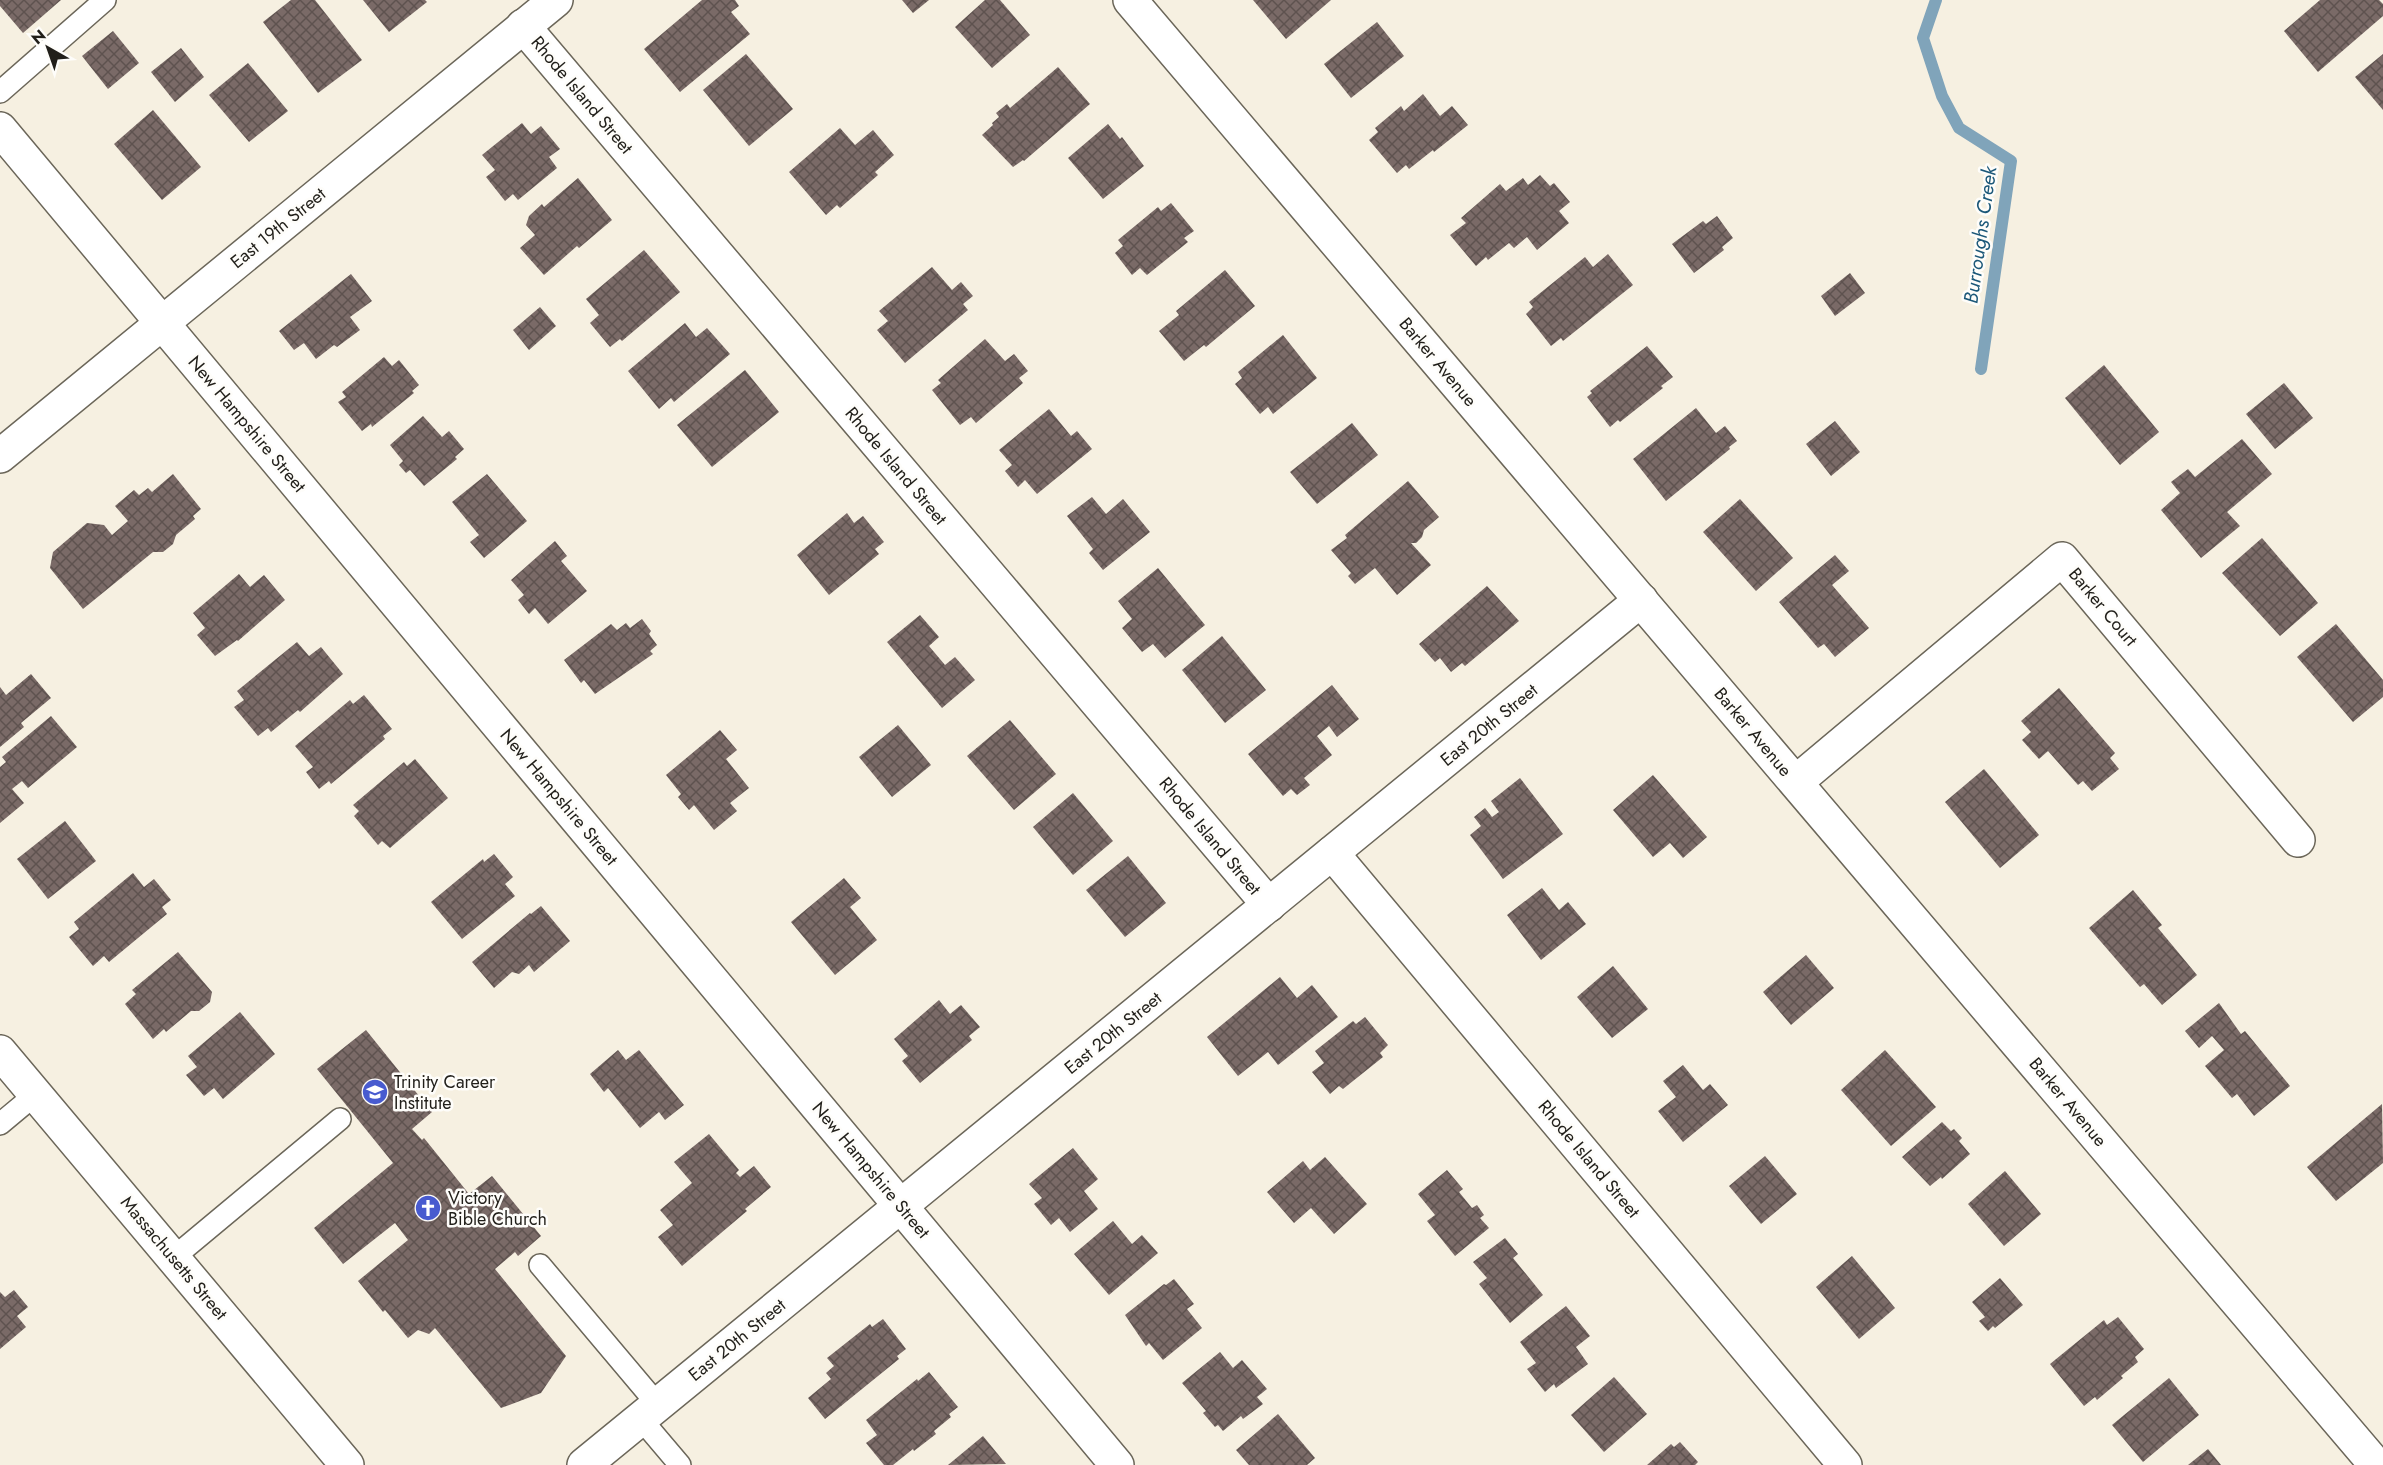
<svg xmlns="http://www.w3.org/2000/svg" width="2383" height="1465" font-family="Jost,sans-serif">
  <style>
    .lines { fill: none; stroke-linecap: round; stroke-linejoin: round }
    .stream { stroke: #80a4ba; stroke-width: 12 }
    .building { fill: url(#building-cross-hatch) }
    .lane-casing { stroke: #6b6659; stroke-width: 24 }
    .street-casing { stroke: #6b6659; stroke-width: 36 }
    .secondary-casing { stroke: #6b6659; stroke-width: 36 }
    .lane { stroke: #fff; stroke-width: 21 }
    .street { stroke: #fff; stroke-width: 33 }
    .secondary { stroke: #fff; stroke-width: 33 }
    .labels { text-anchor: middle; stroke-width: 5; stroke-linejoin: round; paint-order: stroke }
    .street-label { font-size: 18px; fill: #211f1a; stroke: #fefdfa }
    .poi-label { font-size: 18px; fill: #211f1a; stroke: #fefdfa; text-anchor: start }
    .water-label { font-size: 20px; font-style: italic; fill: #1c5879; stroke: #fefdfa }
  </style>
  <defs>
    <pattern id="building-cross-hatch" width="8" height="8" patternUnits="userSpaceOnUse" patternTransform="scale(1.5)"><rect width="8" height="8" fill="#7a6a67"/><path d="M0 0l8 8M0 8l8-8" fill="none" stroke="#5e524f"/></pattern>
  </defs>
  <rect width="100%" height="100%" fill="#f6f0e1"/>
  <g class="lines">
    <path class="stream" d="M1936,0L1923,38L1942,96L1959,128L2011,161L1981,369"/>
  </g>
  <g class="building">
    <path d="M0,0H61L23,33L0,6Z"/>
    <path d="M291,0H315L362,60L318,93L263,22Z"/>
    <path d="M363,0H425L427,2L389,32Z"/>
    <path d="M702,0H735L739,6L731,12L750,34L680,92L644,49Z"/>
    <path d="M902,0H929L913,13Z"/>
    <path d="M985,0H1000L1030,35L992,68L955,27Z"/>
    <path d="M1253,0H1331L1286,39Z"/>
    <path d="M2320,0H2379L2383,4V16L2318,72L2284,31Z"/>
    <path d="M1377,22L1404,56L1351,98L1324,64Z"/>
    <path d="M113,31L139,63L108,89L82,56Z"/>
    <path d="M181,48L204,77L175,102L151,72Z"/>
    <path d="M746,54L793,109L749,146L703,90Z"/>
    <path d="M2383,54V110L2355,77Z"/>
    <path d="M248,63L288,111L249,142L209,95Z"/>
    <path d="M1058,67L1090,104L1024,161L1023,160L1013,167L982,135L993,125L992,123L999,117L996,113L1007,104L1010,108Z"/>
    <path d="M1423,94L1440,116L1452,106L1468,125L1434,152L1433,150L1409,169L1406,165L1397,173L1369,140L1378,132L1375,128L1401,106L1404,111Z"/>
    <path d="M153,110L201,167L162,200L114,144Z"/>
    <path d="M522,123L531,134L541,126L560,149L549,157L557,168L518,200L513,194L505,201L486,177L495,170L482,155Z"/>
    <path d="M1108,124L1120,139L1122,137L1144,166L1103,199L1068,158Z"/>
    <path d="M840,128L855,145L873,130L894,155L875,172L878,175L840,208L837,205L826,215L789,172Z"/>
    <path d="M1540,175L1550,186L1554,183L1570,202L1559,211L1569,223L1537,250L1527,237L1514,248L1509,243L1488,260L1486,257L1476,266L1450,235L1466,223L1461,218L1500,184L1506,191L1523,178L1528,185Z"/>
    <path d="M578,178L612,220L579,248L577,246L544,275L520,248L535,235L526,225L529,216L542,204L544,207Z"/>
    <path d="M1171,203L1194,231L1184,238L1188,242L1147,275L1140,268L1132,275L1115,253L1123,246L1118,240L1158,207L1161,211Z"/>
    <path d="M1717,216L1733,238L1722,247L1724,250L1694,273L1672,244L1703,221L1706,224Z"/>
    <path d="M644,250L680,292L622,341L620,339L610,347L590,323L599,315L586,299Z"/>
    <path d="M1608,254L1633,285L1563,341L1561,338L1551,346L1526,314L1533,307L1529,302L1585,257L1593,267Z"/>
    <path d="M932,267L952,290L961,282L973,296L963,304L968,310L905,363L877,330L888,321L879,311Z"/>
    <path d="M1225,270L1255,306L1206,347L1204,345L1184,361L1159,331L1179,315L1176,311Z"/>
    <path d="M1850,273L1865,293L1835,316L1821,296Z"/>
    <path d="M351,274L372,301L350,317L360,330L337,347L334,345L316,359L304,343L294,350L279,331Z"/>
    <path d="M540,307L556,326L529,350L513,330Z"/>
    <path d="M685,323L696,337L707,328L730,354L674,402L671,398L659,409L628,371Z"/>
    <path d="M1283,335L1317,378L1273,414L1268,407L1260,414L1235,384L1242,378L1238,372Z"/>
    <path d="M985,339L1005,361L1014,354L1028,371L1019,378L1023,383L976,423L971,417L960,425L932,390L941,383L938,380Z"/>
    <path d="M1647,346L1673,377L1661,386L1663,388L1620,422L1618,420L1610,427L1587,397L1592,393L1590,391Z"/>
    <path d="M384,357L392,366L399,360L419,385L412,391L414,393L372,427L371,424L362,431L338,402L346,397L342,392Z"/>
    <path d="M2104,365L2159,432L2120,465L2065,398Z"/>
    <path d="M745,370L779,412L712,467L677,425Z"/>
    <path d="M2284,383L2313,418L2275,449L2246,414Z"/>
    <path d="M1696,408L1716,433L1725,426L1737,441L1729,447L1730,449L1666,501L1633,459Z"/>
    <path d="M1049,409L1071,436L1077,431L1092,449L1037,494L1025,480L1018,487L1005,471L1012,465L999,450Z"/>
    <path d="M423,416L442,437L449,431L464,449L455,457L457,459L424,486L410,470L406,473L399,465L403,461L390,445Z"/>
    <path d="M1835,421L1860,452L1831,476L1806,444Z"/>
    <path d="M1352,423L1378,455L1317,504L1290,472Z"/>
    <path d="M2242,439L2272,474L2227,512L2240,526L2201,558L2161,510L2180,493L2171,482L2188,469L2195,477Z"/>
    <path d="M173,474L201,509L193,516L195,519L176,535L173,544L163,552H153L83,609L50,568L53,552L87,523L104,525L112,535L128,521L115,506L134,490L139,495L148,488L152,492Z"/>
    <path d="M487,474L527,521L484,558L470,542L479,535L452,502Z"/>
    <path d="M1408,481L1439,517L1424,530L1422,537L1416,543H1411L1431,565L1397,595L1375,568L1355,584L1348,576L1351,573L1331,550L1347,538L1345,535Z"/>
    <path d="M1092,497L1106,514L1123,499L1150,532L1103,570L1089,553L1093,549L1067,516Z"/>
    <path d="M1740,499L1793,558L1756,591L1703,532Z"/>
    <path d="M847,513L854,523L863,516L884,542L875,549L879,554L829,595L797,555Z"/>
    <path d="M2262,538L2318,603L2280,636L2222,573Z"/>
    <path d="M555,541L567,556L561,561L587,591L548,624L535,608L529,614L518,600L524,595L511,580Z"/>
    <path d="M1835,555L1849,571L1832,585L1869,628L1835,657L1824,644L1818,648L1779,602Z"/>
    <path d="M1158,568L1205,625L1165,658L1153,644L1142,652L1122,628L1132,619L1118,601Z"/>
    <path d="M239,574L250,587L264,575L285,600L238,641L237,640L215,656L197,635L205,628L193,613Z"/>
    <path d="M1487,586L1519,621L1465,666L1462,663L1451,672L1440,658L1435,662L1419,644Z"/>
    <path d="M920,615L939,637L929,646L945,665L955,657L975,680L942,708L887,642Z"/>
    <path d="M642,619L651,631L649,634L657,645L650,651L653,654L595,694L584,680L581,683L564,660L611,624L617,630L626,623L630,628Z"/>
    <path d="M2336,624L2383,680V697L2353,722L2297,657Z"/>
    <path d="M1222,636L1266,690L1225,723L1182,670Z"/>
    <path d="M297,642L309,656L321,647L343,674L300,712L298,710L271,732L268,728L258,736L234,707L244,700L237,691Z"/>
    <path d="M31,674L51,698L21,723L24,727L0,747V687L6,695Z"/>
    <path d="M1332,685L1359,719L1337,737L1329,726L1317,736L1332,755L1304,778L1310,785L1297,795L1291,789L1283,796L1248,754Z"/>
    <path d="M2059,688L2115,753L2110,758L2119,769L2092,791L2083,781L2078,785L2048,751L2039,759L2022,740L2031,732L2021,721Z"/>
    <path d="M364,695L392,729L383,736L385,739L331,784L329,781L319,789L306,772L313,767L295,746L350,700L353,704Z"/>
    <path d="M51,716L77,747L28,788L22,781L12,789L24,803L0,823V767L6,762L2,757Z"/>
    <path d="M1010,720L1056,774L1014,810L967,756Z"/>
    <path d="M898,725L931,765L892,797L859,757Z"/>
    <path d="M720,730L737,750L726,759L749,788L730,803L737,811L714,830L694,805L689,810L678,797L681,794L666,775Z"/>
    <path d="M415,759L448,798L390,848L382,841L378,845L354,816L359,811L353,805L404,762L407,766Z"/>
    <path d="M1984,769L2039,835L2000,868L1945,802Z"/>
    <path d="M1653,775L1707,837L1683,858L1670,843L1653,857L1613,810Z"/>
    <path d="M1520,778L1563,834L1503,879L1470,835L1481,826L1474,817L1485,808L1492,817L1499,812L1491,801Z"/>
    <path d="M1073,793L1113,841L1073,875L1033,827Z"/>
    <path d="M65,821L96,861L48,899L17,859Z"/>
    <path d="M494,854L513,877L505,884L515,896L462,939L431,902L483,859L484,862Z"/>
    <path d="M1128,856L1166,903L1125,937L1086,890Z"/>
    <path d="M133,873L144,887L154,879L171,900L162,907L167,914L109,962L104,956L93,966L69,937L79,929L74,922Z"/>
    <path d="M844,878L861,898L850,907L877,940L835,975L791,922Z"/>
    <path d="M1542,888L1559,910L1568,902L1586,924L1541,960L1507,915Z"/>
    <path d="M2133,890L2162,925L2158,928L2197,975L2162,1005L2144,984L2140,987L2089,928Z"/>
    <path d="M541,906L570,941L534,972L529,965L519,974L512,972L494,988L472,962L530,913L531,914Z"/>
    <path d="M178,952L212,992L210,1002L199,1011H191L166,1032L164,1029L153,1039L125,1004L136,994L132,990Z"/>
    <path d="M1806,955L1834,988L1791,1025L1763,992Z"/>
    <path d="M1613,966L1648,1009L1612,1038L1577,997Z"/>
    <path d="M1280,977L1297,998L1312,985L1338,1017L1278,1065L1268,1052L1238,1076L1207,1037Z"/>
    <path d="M939,1000L950,1014L961,1005L980,1027L969,1036L972,1040L920,1083L902,1061L908,1056L894,1039Z"/>
    <path d="M2219,1003L2241,1034L2245,1031L2290,1086L2254,1116L2237,1094L2232,1098L2205,1066L2224,1050L2212,1036L2199,1048L2185,1031Z"/>
    <path d="M240,1012L275,1054L223,1099L214,1088L204,1096L186,1075L197,1067L188,1056Z"/>
    <path d="M1365,1017L1388,1045L1380,1053L1383,1057L1343,1089L1339,1086L1330,1094L1312,1072L1324,1063L1315,1051L1353,1021L1356,1024Z"/>
    <path d="M366,1030L432,1112L412,1129L422,1140L424,1138L469,1194L492,1176L541,1236L518,1256L515,1252L495,1269L566,1356L541,1393L501,1408L435,1328L429,1334L418,1330L408,1338L385,1310L383,1312L358,1281L408,1240L395,1223L343,1264L314,1228L393,1163L317,1069Z"/>
    <path d="M618,1050L626,1060L639,1050L684,1105L665,1120L659,1112L640,1128L608,1088L604,1092L590,1074Z"/>
    <path d="M1885,1050L1936,1107L1891,1146L1841,1090Z"/>
    <path d="M1683,1065L1703,1090L1710,1084L1728,1105L1683,1142L1658,1111L1676,1097L1663,1081Z"/>
    <path d="M2382,1104L2383,1163L2336,1201L2307,1167Z"/>
    <path d="M1942,1122L1951,1131L1954,1129L1962,1138L1959,1141L1970,1154L1942,1179L1941,1177L1930,1186L1902,1157Z"/>
    <path d="M709,1134L739,1170L736,1173L740,1177L754,1166L771,1187L745,1209L747,1211L682,1266L658,1237L673,1225L660,1210L692,1183L674,1162Z"/>
    <path d="M1073,1148L1098,1179L1084,1191L1098,1209L1070,1232L1059,1218L1051,1225L1034,1204L1042,1198L1029,1184Z"/>
    <path d="M1765,1156L1797,1194L1761,1224L1729,1186Z"/>
    <path d="M1325,1157L1367,1204L1334,1234L1311,1208L1294,1223L1267,1192L1303,1161L1310,1170Z"/>
    <path d="M1447,1170L1463,1189L1459,1192L1472,1208L1477,1205L1484,1215L1480,1218L1489,1228L1455,1256L1427,1221L1435,1215L1418,1194Z"/>
    <path d="M2005,1171L2041,1214L2004,1246L1968,1204Z"/>
    <path d="M1113,1221L1132,1244L1142,1235L1158,1253L1109,1295L1074,1254Z"/>
    <path d="M1505,1238L1518,1254L1513,1258L1543,1295L1510,1323L1479,1284L1487,1278L1473,1262Z"/>
    <path d="M1852,1256L1895,1308L1859,1339L1816,1287Z"/>
    <path d="M2000,1278L2023,1305L1995,1328L1993,1326L1988,1331L1979,1321L1985,1317L1972,1302Z"/>
    <path d="M1174,1279L1194,1304L1187,1309L1202,1328L1163,1360L1149,1343L1146,1346L1125,1315L1164,1284L1166,1285Z"/>
    <path d="M14,1290L28,1307L17,1316L26,1327L0,1349V1292L5,1297Z"/>
    <path d="M1566,1306L1590,1336L1576,1347L1588,1364L1556,1388L1554,1384L1545,1392L1527,1369L1536,1363L1520,1342Z"/>
    <path d="M2118,1317L2144,1349L2135,1357L2138,1362L2121,1376L2123,1378L2097,1400L2095,1397L2084,1406L2050,1364L2104,1320L2107,1325Z"/>
    <path d="M883,1319L906,1349L897,1356L899,1359L825,1419L808,1398L831,1379L826,1373L834,1366L827,1358L870,1324L872,1327Z"/>
    <path d="M1220,1352L1233,1368L1242,1360L1267,1389L1257,1397L1263,1404L1243,1419L1241,1416L1223,1431L1218,1425L1215,1427L1203,1413L1206,1411L1182,1383Z"/>
    <path d="M929,1372L958,1407L949,1414L951,1417L934,1431L936,1434L914,1451L913,1449L893,1465H884L866,1443L877,1435L866,1420L917,1379L918,1381Z"/>
    <path d="M1614,1377L1647,1414L1604,1452L1571,1415Z"/>
    <path d="M2169,1378L2199,1415L2143,1462L2112,1425Z"/>
    <path d="M1278,1414L1315,1458L1307,1465H1249L1236,1450Z"/>
    <path d="M983,1436L1006,1464L948,1465Z"/>
    <path d="M1680,1442L1698,1462L1695,1465H1647L1671,1444L1674,1447Z"/>
    <path d="M2208,1449L2221,1465H2188Z"/>
  </g>
  <g class="lines">
    <g class="lane-casing">
      <g id="lane">
        <path d="M0,92L105,0"/>
        <path d="M0,1124L36,1094"/>
        <path d="M173,1258L340,1119"/>
        <path d="M540,1265L658,1405"/>
        <path d="M641,1419L680,1465"/>
      </g>
    </g>
    <g class="street-casing">
      <g id="street">
        <path d="M523,26L1269,905"/>
        <path d="M0,129L1117,1465"/>
        <path d="M1796,782L2062,559L2298,840"/>
        <path d="M1332,853L1845,1465"/>
        <path d="M584,1465L1641,600"/>
      </g>
    </g>
    <g class="secondary-casing">
      <g id="secondary">
        <path d="M1130,0L2376,1465"/>
        <path d="M0,456L556,0"/>
        <path d="M0,1052L347,1465"/>
      </g>
    </g>
    <use href="#lane" class="lane"/>
    <use href="#street" class="street"/>
    <use href="#secondary" class="secondary"/>
  </g>
  <defs>
    <g id="university-disc" transform="scale(1.35)"><circle r="9.5" fill="#485bcf" stroke="#fefdfa"/><path d="M0-5L7-2L0 1L-7-2ZM-4 1L0 2.5L4 1V4Q0 6-4 4Z" fill="#fff"/></g>
    <g id="church-disc" transform="scale(1.35)"><circle r="9.5" fill="#485bcf" stroke="#fefdfa"/><path d="M-1.2-6h2.4v3.5h3.3v2.4h-3.3V6h-2.4V-.1h-3.3v-2.4h3.3Z" fill="#fff"/></g>
  </defs>
  <g fill-rule="evenodd">
    <use href="#university-disc" x="375" y="1092"/>
    <use href="#church-disc" x="428" y="1208"/>
  </g>
  <g class="labels">
    <g class="street-label">
      <text transform="translate(582 95) rotate(50)" y="6">Rhode Island Street</text>
      <text transform="translate(278 228) rotate(-39)" y="6">East 19th Street</text>
      <text transform="translate(1438 362) rotate(50)" y="6">Barker Avenue</text>
      <text transform="translate(247 424) rotate(50)" y="6">New Hampshire Street</text>
      <text transform="translate(896 466) rotate(50)" y="6">Rhode Island Street</text>
      <text transform="translate(2103 607) rotate(50)" y="6">Barker Court</text>
      <text transform="translate(1489 725) rotate(-39)" y="6">East 20th Street</text>
      <text transform="translate(1753 732) rotate(50)" y="6">Barker Avenue</text>
      <text transform="translate(559 797) rotate(50)" y="6">New Hampshire Street</text>
      <text transform="translate(1210 836) rotate(50)" y="6">Rhode Island Street</text>
      <text transform="translate(1113 1033) rotate(-39)" y="6">East 20th Street</text>
      <text transform="translate(2068 1102) rotate(50)" y="6">Barker Avenue</text>
      <text transform="translate(1589 1159) rotate(50)" y="6">Rhode Island Street</text>
      <text transform="translate(871 1170) rotate(50)" y="6">New Hampshire Street</text>
      <text transform="translate(174 1258) rotate(50)" y="6">Massachusetts Street</text>
      <text transform="translate(737 1340) rotate(-39)" y="6">East 20th Street</text>
    </g>
    <g class="poi-label">
      <text x="394" y="1088">Trinity Career<tspan x="394" dy="21">Institute</tspan></text>
      <text x="448" y="1204">Victory<tspan x="448" dy="21">Bible Church</tspan></text>
    </g>
    <g class="water-label">
      <text transform="translate(1980 235) rotate(-82)" y="7">Burroughs Creek</text>
    </g>
  </g>
  <g transform="translate(48 48) rotate(320)" stroke="#fefdfa" stroke-width="4.5" paint-order="stroke">
  <path d="M0-4.5L10 22L0 15L-10 22Z" fill="#211f1a"/>
  <text y="-9" font-size="16" font-weight="bold" text-anchor="middle" fill="#211f1a">N</text>
  </g>
</svg>
